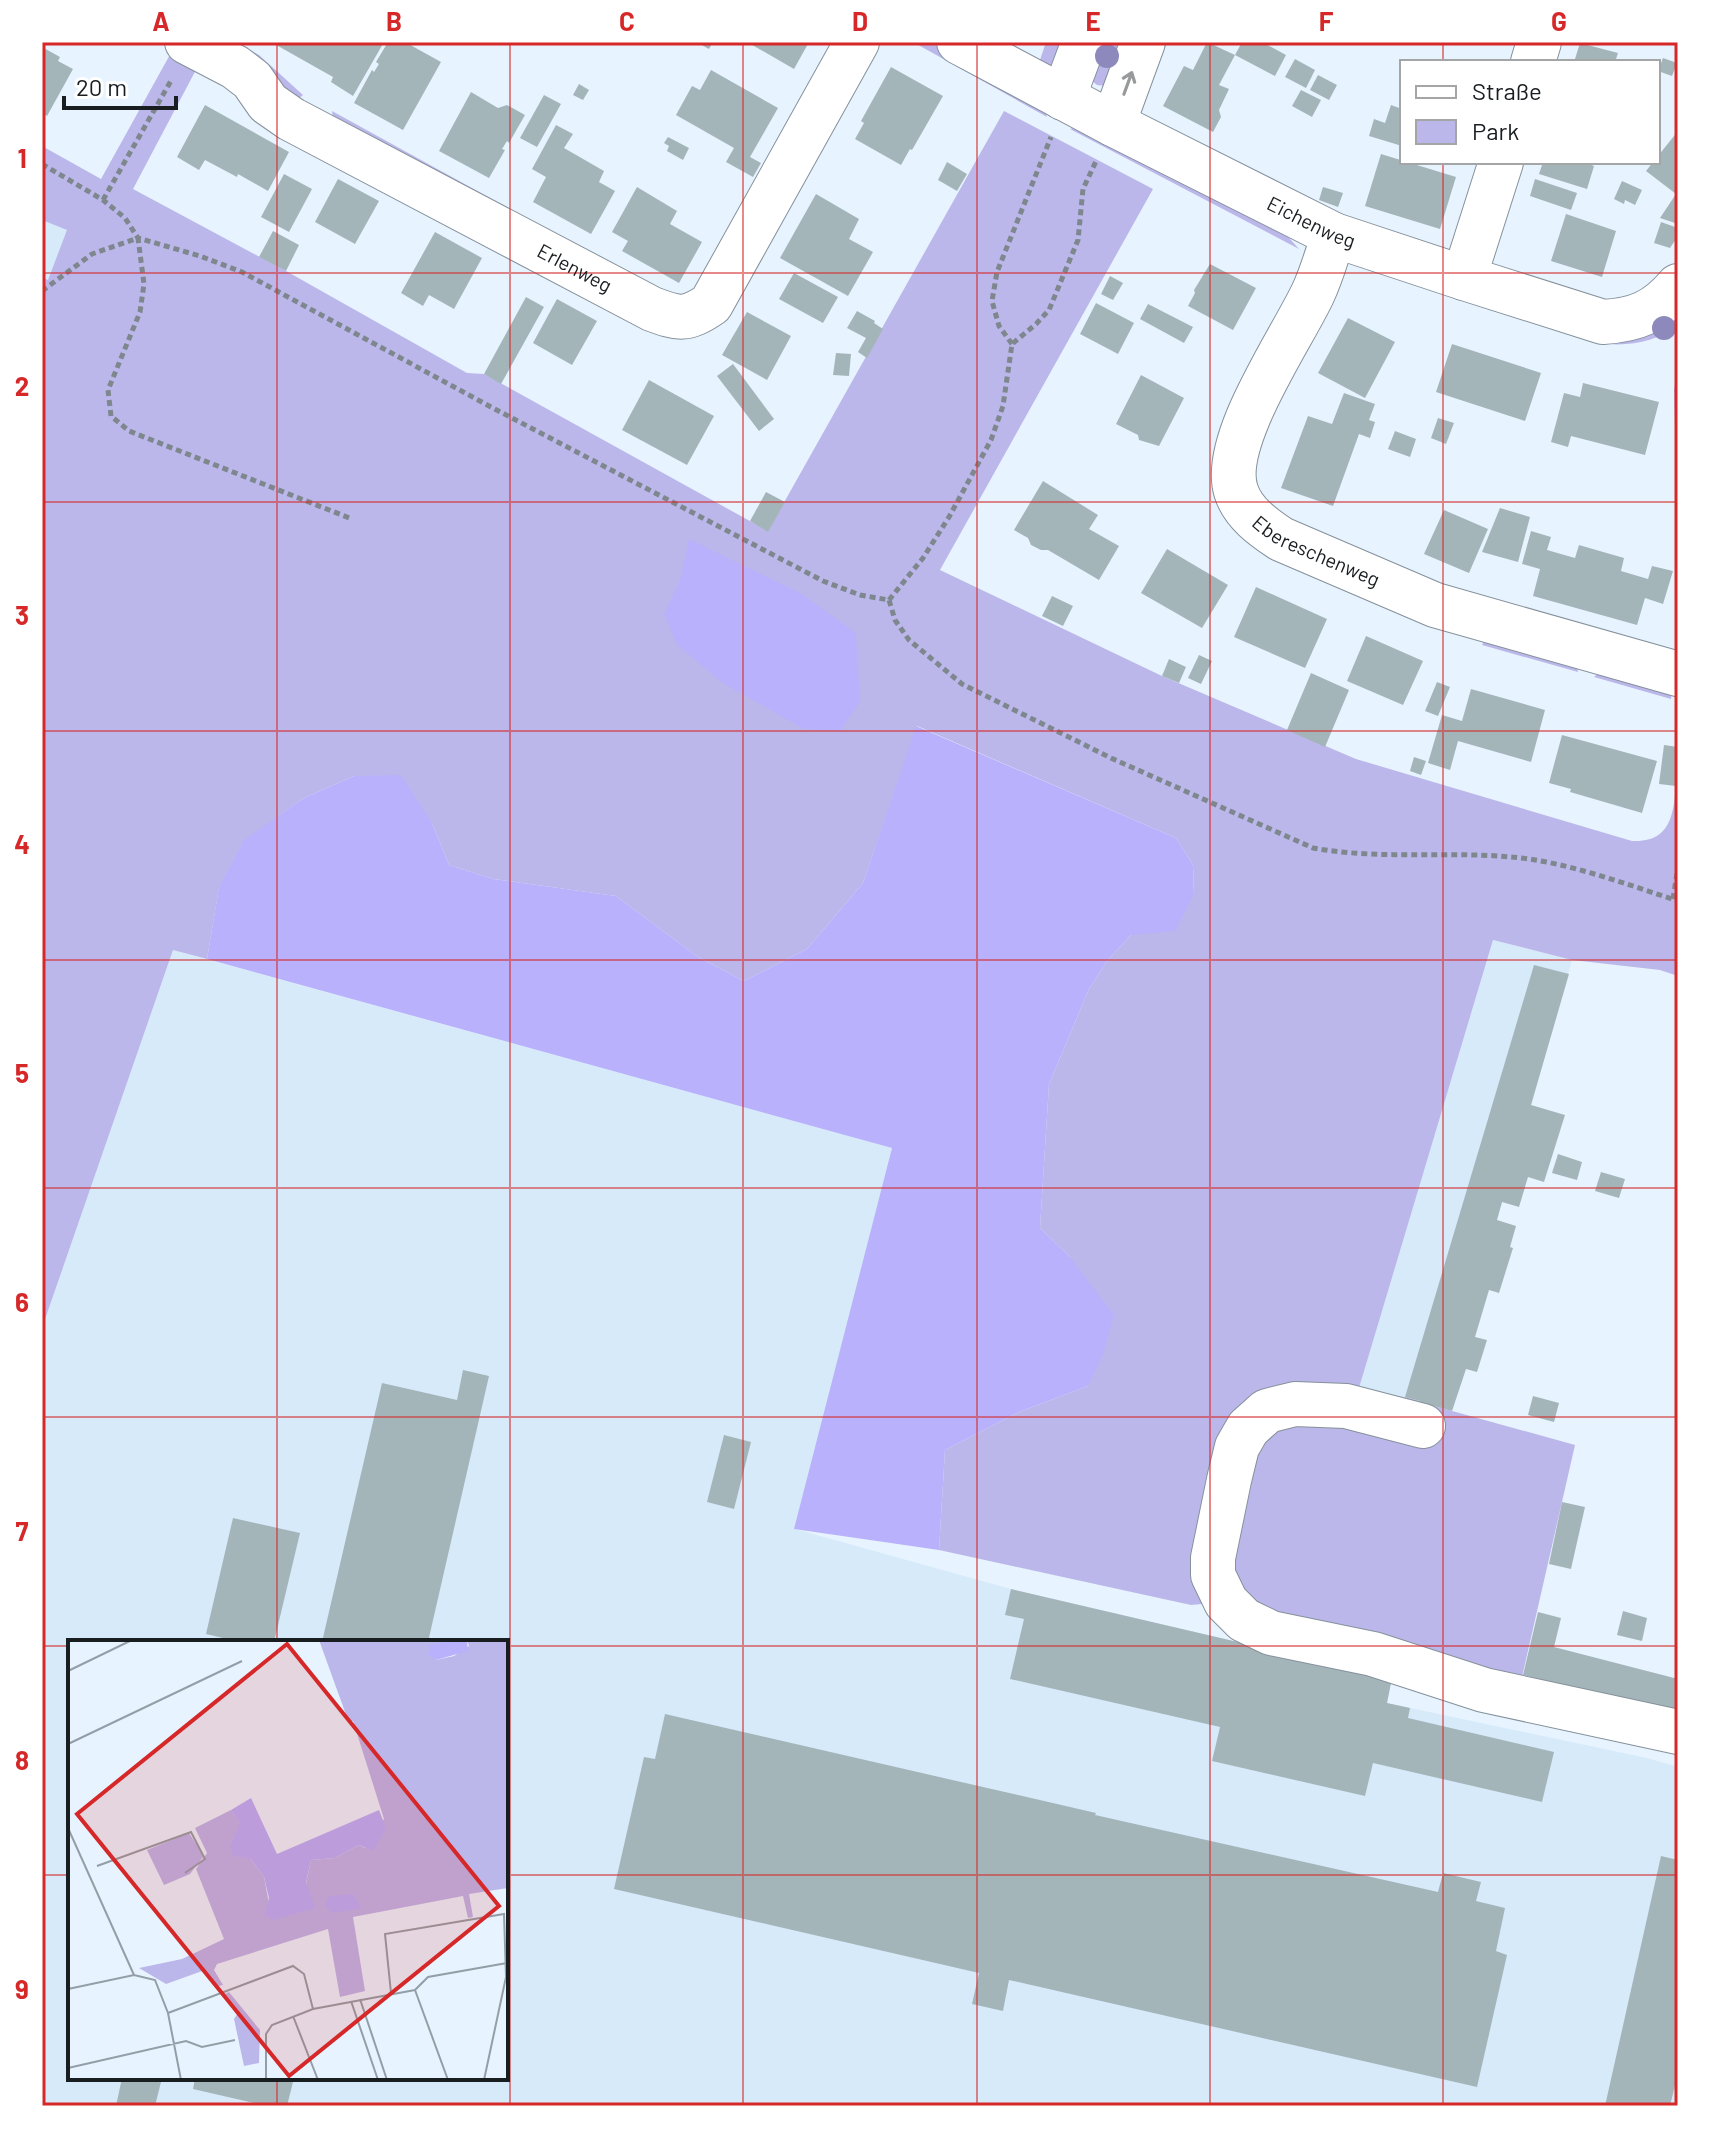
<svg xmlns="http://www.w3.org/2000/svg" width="1720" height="2148" font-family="Barlow,sans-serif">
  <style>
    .built { fill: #d6eafa; fill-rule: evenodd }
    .green { fill: #bcb7ea }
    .forest { fill: #b9b1fb }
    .building { fill: #a4b5ba }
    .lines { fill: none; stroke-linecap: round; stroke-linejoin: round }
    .minor-casing { stroke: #85919b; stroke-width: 46 }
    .path { stroke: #7e878e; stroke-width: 5; stroke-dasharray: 6 4; stroke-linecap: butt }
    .minor { stroke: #fff; stroke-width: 44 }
    .tree { fill: #8d89bc }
    .oneway { stroke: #97999b }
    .grid { fill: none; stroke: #d62828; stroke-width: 2; stroke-opacity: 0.55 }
    .labels { text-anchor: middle; stroke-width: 6; stroke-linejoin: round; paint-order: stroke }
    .street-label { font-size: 20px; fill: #181d20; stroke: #fff }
    .inset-road { fill: none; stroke: #949ea6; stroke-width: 2 }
    .view { fill: #d62828; fill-opacity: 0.15; stroke: #d62828; stroke-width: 4 }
    .inset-edge { fill: none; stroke: #181d20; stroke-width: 4 }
    .neatline { fill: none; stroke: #d62828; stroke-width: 3 }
    .grid-label { font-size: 26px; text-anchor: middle; font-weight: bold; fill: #d62828 }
  </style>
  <rect width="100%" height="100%" fill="#e7f4ff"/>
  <g class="built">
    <path d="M42,220L68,230L48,280L42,277Z"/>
    <path d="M1493,940L1572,960L1523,1135L1434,1422L1356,1398Z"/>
    <path d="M173,950L892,1148L795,1529L1011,1589L1392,1678L1387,1703L1647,1758L1678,1767V2106H42V1328ZM70,1642H506V2078H70Z"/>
  </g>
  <g class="green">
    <path d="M212,42H236L259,55L303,95L293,103Z"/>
    <path d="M913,42H930L1042,104L1047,117Z"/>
    <path d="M1046,42H1073L1063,58L1050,66L1040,60Z"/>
    <path d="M1098,42H1130L1106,86L1097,85L1092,81Z"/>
    <path d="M172,51L198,66L133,189L286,271L467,373L484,374L768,531L1004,111L1153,189L940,570L1162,676L1356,759L1632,841C1678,843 1673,803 1678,769V976L1660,970L1572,960L1493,940L1356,1398H1278L1202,1604L1191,1605L939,1550L945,1450L1019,1412L1088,1386L1070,1257L1040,1228L1049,1084L1089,989L1107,961L1131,935L1194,894L1193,865L1176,838L917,726L863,883L807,949L744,981L698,957L616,896L493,879L449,865L432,823L354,776L304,798L244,841L219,888L207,959L173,950L42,1328V277L48,280L67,230L42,220V146L101,179Z"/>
    <path d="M332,111L490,198L476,204L334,127Z"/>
    <path d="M1082,125L1281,229L1299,249L1070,129Z"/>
    <path d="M1678,310V325C1655,343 1623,348 1595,342Z"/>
    <path d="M1678,366V538L1674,390Z"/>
    <path d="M1487,636L1576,661L1578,672L1482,645Z"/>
    <path d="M1603,669L1672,689L1671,699L1594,677Z"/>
    <path d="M1405,1397L1420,1401L1419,1405L1427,1407V1404L1575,1445L1519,1690L1257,1613L1222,1548L1239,1468L1271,1423L1399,1409Z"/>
  </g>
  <g class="forest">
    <path d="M689,539L802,594L856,633L860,702L840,731L804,729L723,683L677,645L664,614L680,580Z"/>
    <path d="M916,726L1176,838L1193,865L1194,894L1175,931L1131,935L1107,961L1089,989L1049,1084L1040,1228L1070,1257L1114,1315L1103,1355L1088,1386L1019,1412L945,1450L939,1550L794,1529L892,1148L207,959L219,887L244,840L304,798L354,776L401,775L432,823L449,865L493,879L616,896L698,957L744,981L807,949L863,883Z"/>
  </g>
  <g class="building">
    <path d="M271,42H384L353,96L331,82L333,77Z"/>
    <path d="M388,42H405L441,62L403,130L354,103L372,70L374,72L379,64L376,62Z"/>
    <path d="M696,42H713L709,49Z"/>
    <path d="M747,42H809L794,69Z"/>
    <path d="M1207,42L1235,55L1219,85L1229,89L1219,110L1221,117L1213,132L1163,106L1184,66L1193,70Z"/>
    <path d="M1242,42H1262L1286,55L1275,76L1235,55Z"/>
    <path d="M1580,43L1618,53L1615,62H1586L1575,59Z"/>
    <path d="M42,47L60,57L58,61L73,69L47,116L42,113Z"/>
    <path d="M1663,58L1677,63L1672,76L1658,71Z"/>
    <path d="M1295,59L1315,70L1306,88L1285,77Z"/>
    <path d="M891,67L943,96L912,150L910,149L901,165L855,139L864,123L861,121Z"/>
    <path d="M711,70L778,108L750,157L761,163L753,177L726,162L734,148L676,115L692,86L700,90Z"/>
    <path d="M1318,75L1337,85L1329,100L1310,90Z"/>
    <path d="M579,84L589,90L583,100L573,95Z"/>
    <path d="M1301,90L1321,100L1312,117L1292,106Z"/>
    <path d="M471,92L498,108L507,105L525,115L509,143L507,141L502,149L505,150L489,178L439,151Z"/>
    <path d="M544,95L561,104L537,147L520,138Z"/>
    <path d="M205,105L289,152L268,191L238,174L237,177L205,160L199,170L177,157Z"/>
    <path d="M1391,105L1402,109V146L1369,136L1374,119L1385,123Z"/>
    <path d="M556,125L573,134L564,148L604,171L599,182L615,191L591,234L533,202L546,177L532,169Z"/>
    <path d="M1678,131V218L1675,223L1660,218L1676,194L1646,171L1653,162H1658V156Z"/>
    <path d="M668,137L689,148L683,160L667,151L669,146L664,143Z"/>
    <path d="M1381,154L1456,177L1440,229L1365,206Z"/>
    <path d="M947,162L967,174L957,191L938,180Z"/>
    <path d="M1543,162H1583L1594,166L1587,189L1539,174Z"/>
    <path d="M284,174L312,189L289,232L261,217Z"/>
    <path d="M338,179L379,201L355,244L315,222Z"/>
    <path d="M1535,179L1577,193L1571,210L1530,196Z"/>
    <path d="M1622,181L1642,190L1635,205L1625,200L1624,204L1614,199Z"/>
    <path d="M637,187L677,211L670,224L702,242L679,283L622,251L628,241L612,232Z"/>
    <path d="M1323,187L1343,193L1338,207L1319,200Z"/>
    <path d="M816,194L859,219L849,239L873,252L848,296L780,258Z"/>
    <path d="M1566,214L1616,231L1602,277L1551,261Z"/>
    <path d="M1661,222L1678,228V236L1670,248L1654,243Z"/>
    <path d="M273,231L299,245L286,271L259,257Z"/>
    <path d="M435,232L482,258L454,309L429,295L423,306L401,293Z"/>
    <path d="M1210,264L1256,288L1233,330L1188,306L1195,293L1194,290Z"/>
    <path d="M794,273L838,297L823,323L779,299Z"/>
    <path d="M1110,276L1123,283L1113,300L1101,294Z"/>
    <path d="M526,297L544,307L501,384L484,374Z"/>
    <path d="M557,299L597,321L572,365L533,343Z"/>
    <path d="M1096,303L1134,323L1118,354L1080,334Z"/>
    <path d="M1148,304L1193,327L1184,343L1140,319Z"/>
    <path d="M857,311L875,321L874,323L883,329L867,358L858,352L866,338L847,328Z"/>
    <path d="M747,312L791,336L767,380L722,355Z"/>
    <path d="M1348,318L1395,342L1365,398L1318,373Z"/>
    <path d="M1452,344L1541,373L1525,421L1436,392Z"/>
    <path d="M836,353L851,354L849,376L833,375Z"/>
    <path d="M733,364L774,419L759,431L717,376Z"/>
    <path d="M1141,375L1184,398L1159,446L1139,440L1138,435L1116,424Z"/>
    <path d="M649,380L714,416L687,465L622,430Z"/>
    <path d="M1583,383L1659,402L1645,455L1571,436L1568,447L1551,442L1564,393L1580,397Z"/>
    <path d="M1344,393L1375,404L1369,420L1375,422L1370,438L1359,434L1333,506L1281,488L1308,416L1332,424Z"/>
    <path d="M1438,418L1454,423L1446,444L1431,438Z"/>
    <path d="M1395,431L1416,439L1410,457L1388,449Z"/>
    <path d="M1043,481L1098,515L1089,529L1119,546L1099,580L1048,550H1041L1031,545L1028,538L1014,530Z"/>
    <path d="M766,492L785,502L768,532L750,521Z"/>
    <path d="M1500,508L1530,517L1518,562L1482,552Z"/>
    <path d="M1444,510L1488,529L1469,573L1424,554Z"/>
    <path d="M1531,531L1551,537L1547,550L1575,558L1579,545L1624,558L1621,571L1648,579L1652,566L1673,571L1663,604L1645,598L1637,625L1533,596L1540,569L1522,564Z"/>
    <path d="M1167,549L1228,585L1202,628L1141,593Z"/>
    <path d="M1256,587L1327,619L1305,668L1234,637Z"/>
    <path d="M1052,596L1073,606L1063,626L1042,616Z"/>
    <path d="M1366,636L1423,661L1403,705L1347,681Z"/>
    <path d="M1199,655L1212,661L1201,684L1188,678Z"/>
    <path d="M1169,659L1186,667L1179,683L1162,676Z"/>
    <path d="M1311,673L1349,690L1325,747L1287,730Z"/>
    <path d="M1437,682L1450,687L1438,716L1425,711Z"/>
    <path d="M1471,689L1545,710L1531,762L1458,741L1450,770L1428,763L1442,715L1462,721Z"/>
    <path d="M1562,735L1657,761L1642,813L1570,792L1571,789L1549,783Z"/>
    <path d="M1664,745L1678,747L1676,786L1659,784Z"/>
    <path d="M1414,757L1426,761L1421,775L1410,771Z"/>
    <path d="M1534,965L1569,974L1531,1105L1565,1115L1544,1182L1528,1177L1519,1207L1502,1202L1497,1220L1516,1226L1510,1247L1513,1248L1499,1293L1489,1290L1475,1337L1487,1340L1477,1372L1466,1369L1452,1411L1427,1404V1407L1419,1405L1420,1401L1405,1397Z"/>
    <path d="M1558,1154L1582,1162L1577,1180L1552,1173Z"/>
    <path d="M1601,1172L1625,1179L1619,1198L1595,1191Z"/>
    <path d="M463,1370L489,1376L428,1642H322L382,1383L457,1400Z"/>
    <path d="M1533,1396L1559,1403L1554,1422L1528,1415Z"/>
    <path d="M724,1435L751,1442L734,1509L707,1502Z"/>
    <path d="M1562,1502L1585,1507L1571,1569L1549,1564Z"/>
    <path d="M233,1518L300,1533L274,1642H240L206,1634Z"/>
    <path d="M1011,1589L1392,1678L1387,1703L1410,1708L1408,1718L1554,1752L1542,1802L1373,1763L1365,1796L1212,1761L1220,1727L1010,1679L1024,1619L1005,1615Z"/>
    <path d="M1623,1611L1647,1618L1642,1641L1617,1635Z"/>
    <path d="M1538,1612L1561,1618L1554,1647L1678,1679V1715L1523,1675Z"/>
    <path d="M665,1714L1096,1813L1095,1815L1438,1892L1443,1873L1481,1882L1476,1901L1505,1908L1496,1951L1507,1955L1477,2087L1009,1980L1003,2011L972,2004L979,1973L614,1889L644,1757L655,1759Z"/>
    <path d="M1661,1856L1678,1860V2073L1670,2106H1605Z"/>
    <path d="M122,2078H162L155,2106H116Z"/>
    <path d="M195,2078H294L287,2106H267L193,2089Z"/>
  </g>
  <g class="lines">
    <g class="minor-casing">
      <g id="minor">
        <path id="s1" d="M187,42L235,67L252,80L268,103L291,119L652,309C679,319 686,321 711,304L857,42"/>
        <path id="s2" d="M959,42L1113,124L1334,235L1464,278L1603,322C1636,320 1656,312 1678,286"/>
        <path d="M1533,62L1539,42"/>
        <path d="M1063,98L1084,42"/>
        <path d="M1113,124L1143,42"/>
        <path id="s3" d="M1334,235C1327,254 1322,274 1313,293C1291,340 1220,441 1236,491C1243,513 1263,527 1281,539L1435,605L1678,674"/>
        <path d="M1464,278L1501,162"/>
        <path d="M1423,1426L1346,1406L1295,1404L1267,1411L1248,1428L1237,1447L1229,1480L1213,1558V1575L1226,1602L1244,1620L1271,1633L1373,1654L1484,1690L1678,1732"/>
      </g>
    </g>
    <g class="path">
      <path d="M42,164L103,200L125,218L138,238L200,256L242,272L491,407L823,581L860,595L889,600L895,620L909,640L962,684L1111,758L1313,848C1379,860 1445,851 1511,857C1564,861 1626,884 1678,901"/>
      <path d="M103,200L172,79"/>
      <path d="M42,291L92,254L138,238L144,284L140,312L108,390L111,416L129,431L352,519"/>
      <path d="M1012,344L999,326L992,301L997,272L1051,137"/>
      <path d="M889,600L923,558L949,517L991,440L1003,406L1012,344L1036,324L1049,310L1078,240L1083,189L1097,159"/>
      <path d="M1673,899L1678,867"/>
    </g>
    <use href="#minor" class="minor"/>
  </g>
  <g class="tree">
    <circle cx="1107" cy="56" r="12"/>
    <circle cx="1664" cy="328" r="12"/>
  </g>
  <defs><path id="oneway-shaft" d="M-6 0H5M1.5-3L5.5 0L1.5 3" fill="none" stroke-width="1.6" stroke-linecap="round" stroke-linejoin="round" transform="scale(2)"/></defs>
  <use class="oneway" href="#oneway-shaft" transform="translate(1128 83) rotate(-70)"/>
  <path class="grid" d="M277,42V1642M510,42V2106M743,42V2106M977,42V2106M1210,42V2106M1443,42V62M1443,162V2106M42,273H1678M42,502H1678M42,731H1678M42,960H1678M42,1188H1678M42,1417H1678M42,1646H70M506,1646H1678M42,1875H70M506,1875H1678M277,2078V2106"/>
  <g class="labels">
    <g class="street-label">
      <text dy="7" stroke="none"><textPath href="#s2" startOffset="396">Eichenweg</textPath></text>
      <text dy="7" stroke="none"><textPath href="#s1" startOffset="452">Erlenweg</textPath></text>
      <text dy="7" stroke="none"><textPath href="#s3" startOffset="382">Ebereschenweg</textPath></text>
    </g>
  </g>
  <g transform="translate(68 1640)">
    <rect width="440" height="440" fill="#e7f4ff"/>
    <path d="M251,0H381L362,6L368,20L386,16L401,6L399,0H440V248L401,254L405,277L400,278L395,256L285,277L297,351L272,357L260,289L149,324L146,330L155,345L150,346L137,330L98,344L71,328L114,319L156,299L128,229L139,213L127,188L163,170L173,183L162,204L183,219L196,237L201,264L238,244L243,220L267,218L291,205L297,208L316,179L285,81L281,83ZM121,193L136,216L122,234L96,245L79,210ZM161,352L192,390L191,423L176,426L166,379L171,371L157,354Z" fill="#bcb7ea"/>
    <path d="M381,0H399L400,11L368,20L360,15L362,5ZM183,158L209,214L311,170L318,188L305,211L291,205L267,218L243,220L238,243L248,268L205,280L197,275L201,258L196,237L183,219L165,216L162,204L172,183L163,170ZM285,254L294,268L264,273L257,265L261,256Z" fill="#b9b1fb"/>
    <path class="inset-road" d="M0,31L64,0M0,104L174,21M0,188L66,335M29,226L123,192L137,219L117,233M0,349L66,335L87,340L100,373L113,440M347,350L360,337L439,323M347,350L380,440M323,353L317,294L436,274L438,337L416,440M292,359L319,440M283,361L310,440M100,373L225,326L236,334L245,369M225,376L250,440M0,428L118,401L134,407L167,400M198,440V394L204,385L245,369L347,350"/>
    <path class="view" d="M219,4L431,266L221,436L9,174Z"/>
    <rect width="440" height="440" class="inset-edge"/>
  </g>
  <rect width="1720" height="2148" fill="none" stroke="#ffffff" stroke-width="88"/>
  <rect x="1400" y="60" width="260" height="104" fill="#ffffff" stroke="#a3a5a6" stroke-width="2"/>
  <rect x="1416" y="86" width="40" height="12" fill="#ffffff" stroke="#a3a5a6" stroke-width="2"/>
  <text x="1472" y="100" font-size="24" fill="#181d20">Straße</text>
  <rect x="1416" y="120" width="40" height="24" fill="#bcb7ea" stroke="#a3a5a6" stroke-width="2"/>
  <text x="1472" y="140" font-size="24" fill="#181d20">Park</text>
  <path d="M64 96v12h112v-12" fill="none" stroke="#181d20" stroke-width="4"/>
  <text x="76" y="96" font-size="24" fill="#181d20" stroke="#ffffff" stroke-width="6" paint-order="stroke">20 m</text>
  <rect x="44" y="44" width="1632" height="2060" class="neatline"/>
  <g class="grid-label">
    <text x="161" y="31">A</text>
    <text x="394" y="31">B</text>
    <text x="627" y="31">C</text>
    <text x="860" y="31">D</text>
    <text x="1093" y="31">E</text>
    <text x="1326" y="31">F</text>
    <text x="1559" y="31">G</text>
    <text x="22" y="168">1</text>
    <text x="22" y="396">2</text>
    <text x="22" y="625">3</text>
    <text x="22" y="854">4</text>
    <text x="22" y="1083">5</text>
    <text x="22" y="1312">6</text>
    <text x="22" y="1541">7</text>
    <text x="22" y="1770">8</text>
    <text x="22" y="1999">9</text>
  </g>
</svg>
